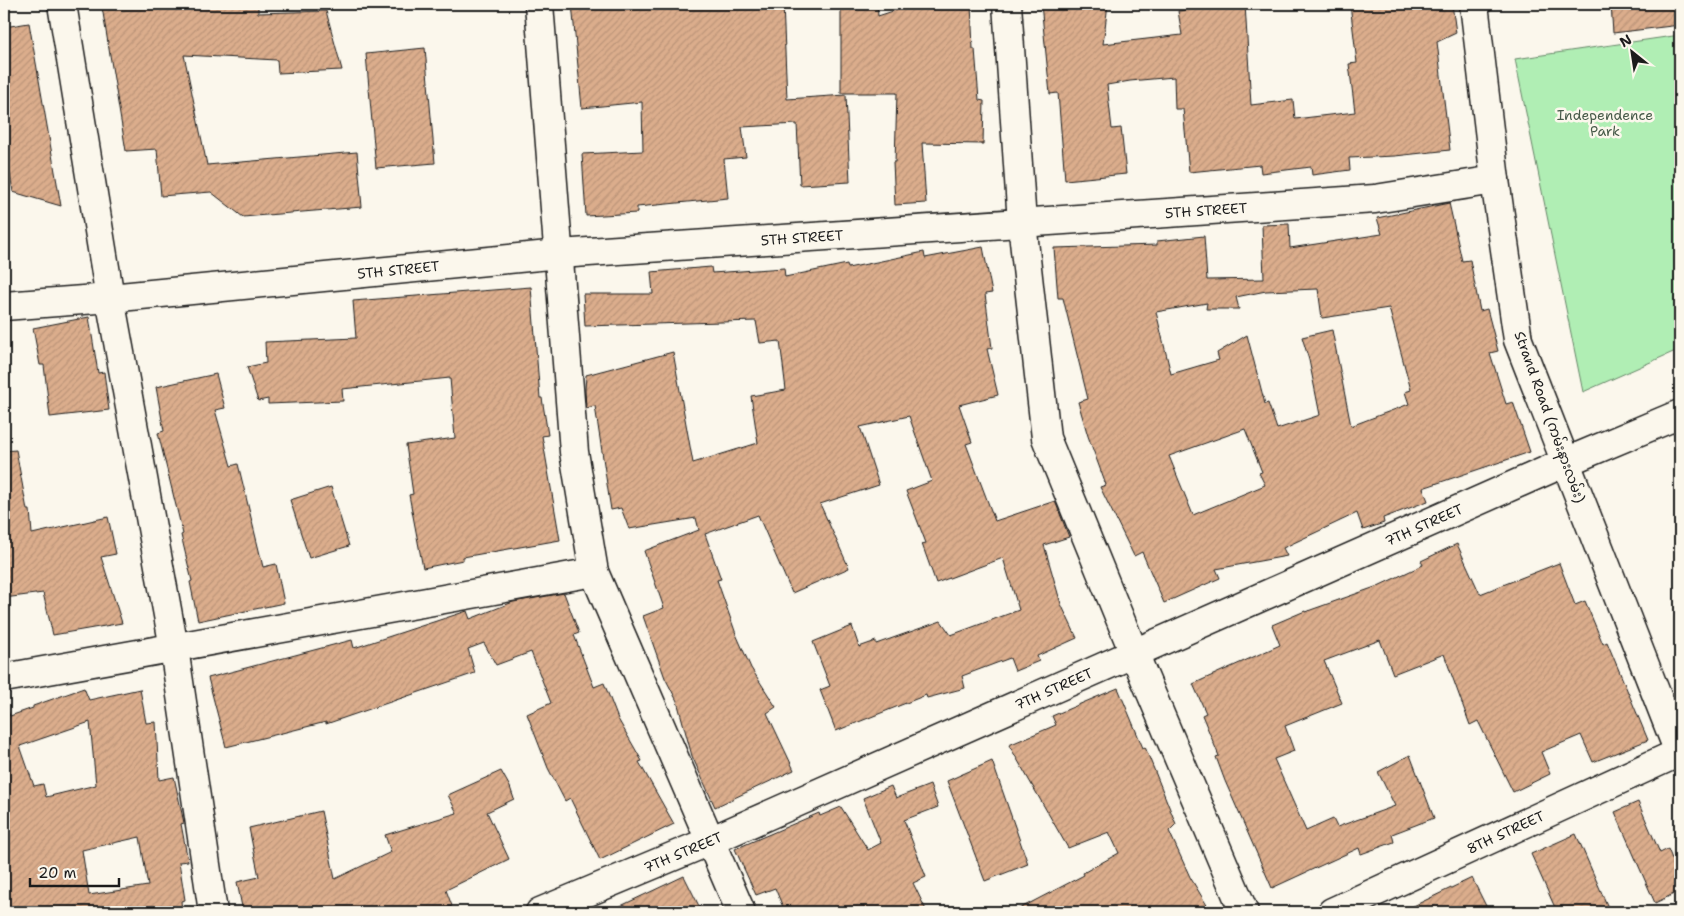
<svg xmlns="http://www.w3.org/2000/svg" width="1684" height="916" font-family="'Shantell Sans','Noto Sans Myanmar',sans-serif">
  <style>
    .green { fill: #b0eeb4; stroke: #668568 }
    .building { fill: url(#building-hatch); stroke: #1c1c1c; fill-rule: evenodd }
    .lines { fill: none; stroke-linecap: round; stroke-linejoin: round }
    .minor-casing { stroke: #1c1c1c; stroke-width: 31 }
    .secondary-casing { stroke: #1c1c1c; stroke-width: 31 }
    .minor { stroke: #fbf7ec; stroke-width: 28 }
    .secondary { stroke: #fbf7ec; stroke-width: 28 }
    .labels { text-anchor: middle; stroke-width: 5; stroke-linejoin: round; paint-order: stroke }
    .park-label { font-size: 14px; fill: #485b4a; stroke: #fbf7ec }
    .street-label { font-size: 14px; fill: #1c1c1c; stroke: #fbf7ec }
  </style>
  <defs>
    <pattern id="building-hatch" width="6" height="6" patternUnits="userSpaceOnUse" patternTransform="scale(1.25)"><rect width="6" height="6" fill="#dbad8c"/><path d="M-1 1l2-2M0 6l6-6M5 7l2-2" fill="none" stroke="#bb9478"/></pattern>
  </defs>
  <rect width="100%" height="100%" fill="#fbf7ec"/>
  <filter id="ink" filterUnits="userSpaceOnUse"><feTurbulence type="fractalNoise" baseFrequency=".02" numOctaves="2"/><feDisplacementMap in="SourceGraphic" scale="10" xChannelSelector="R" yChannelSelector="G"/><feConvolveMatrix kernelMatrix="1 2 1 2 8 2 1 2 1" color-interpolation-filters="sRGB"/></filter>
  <g filter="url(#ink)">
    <path class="green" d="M1680,35V349L1583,392L1515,59Z"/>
    <g class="building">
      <path d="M124,4H258V13L326,11L342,70L278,73L277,60L184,55L207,165L357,152L362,207L243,217L211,192L161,196L157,149L126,151L102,7Z"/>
      <path d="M572,4H783L787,99L846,95L850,182L800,185L797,124L742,127L746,157L724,159L728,198L637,207V213L586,216L582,154L643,151L642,102L582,108Z"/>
      <path d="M841,4H877L878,16L914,4H971L973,49H975L979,100L984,101L983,144L922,143L926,203L895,205L893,162H895L897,93H841Z"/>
      <path d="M1041,4H1108L1103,44L1182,35L1178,11L1227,4H1245L1251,105L1293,100L1295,119L1355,112L1349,64L1357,63L1350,4H1452L1456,33L1437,42L1450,150L1395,156L1349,158L1350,170L1312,175L1311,167L1261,173L1260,165L1189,172L1183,109H1175L1174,77L1130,81L1107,85L1112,129L1121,128L1126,174L1065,180L1058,93L1050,94Z"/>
      <path d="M1611,4H1680V25L1613,33Z"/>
      <path d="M29,23L61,206L13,192L4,137V27Z"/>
      <path d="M425,48L435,163L376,168L366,54Z"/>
      <path d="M1449,203L1462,261L1470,260L1480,311L1487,309L1498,351L1490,353L1506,404L1513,402L1530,452L1423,488L1428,501L1383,518L1384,523L1363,530L1357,513L1283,548L1287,556L1216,569L1220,578L1164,603L1142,552L1134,556L1100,487L1106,485L1088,436L1078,402L1088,399L1063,298H1058L1054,248L1157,245V241L1204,236L1207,280L1264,279L1262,225L1289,224L1290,248L1382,234L1377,218ZM1318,289L1322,318L1389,308L1411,390L1405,392L1409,404L1351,426L1332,330L1302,337L1309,360L1320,415L1277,429L1268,403L1265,404L1247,335L1217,353L1219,360L1171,374L1156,312L1207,303L1206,309H1239L1236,297L1266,291ZM1245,429L1262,472L1259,473L1265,485L1193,515L1169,456Z"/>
      <path d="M983,247L992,293L985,294L992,348L987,349L998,395L959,405L972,442L966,444L995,521L1055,501L1069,537L1044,545L1061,604L1077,638L1037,656L1039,661L1015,671L1010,658L962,676L965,688L927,698L926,695L836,731L820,690L830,686L813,642L852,626L859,647L876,641V644L941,621L951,635L1019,610L1003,558L936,583L922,544L926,543L906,491L932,481L909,416L860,427L879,485L820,504L849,568L792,593L758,515L705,534L721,579L717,580L736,634L751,668L776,707L767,713L794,770L715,807L692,756L677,701L665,678L643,616L664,608L644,551L699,530L696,518L629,529L621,508L611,510L595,406L586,408L585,390L586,375L673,352L693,463L758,443L751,396L786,390L780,341L760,343L756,321L585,326L583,294H653L651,272L711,267L712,273L784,268L785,277L847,264L848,268L924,252L925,258Z"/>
      <path d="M531,287L540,398H542L548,435L542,436L560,540L463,557V560L423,568L409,495L413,494L406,445L455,438L450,378L342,389L343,401L268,404V399L258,401L247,367L266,363L265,342L356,338L353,301Z"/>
      <path d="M89,317L98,373L104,372L109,410L50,417L44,365H40L33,328Z"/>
      <path d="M216,374L225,408L215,410L231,466L238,464L263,567L276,564L284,603L198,621L190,582L192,581L181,535L183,534L158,433L164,431L156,387Z"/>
      <path d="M16,450L27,510H30L32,534L108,517L116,554L101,557L122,623L53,635L43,593L4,598V451Z"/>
      <path d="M331,487L349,546L309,558L290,500Z"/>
      <path d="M1457,544L1480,594L1559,563L1575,605L1585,601L1603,644L1607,642L1648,740L1593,762L1581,735L1541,752L1550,774L1513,792L1478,721L1470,725L1444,654L1393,674L1380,640L1324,661L1342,703L1285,726L1294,751L1274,759L1306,831L1333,819L1337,827L1395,806L1378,772L1410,755L1434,818L1392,834L1394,842L1361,854L1359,848L1272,888L1225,781L1216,757L1219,756L1202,715L1206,713L1193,684L1280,645L1272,625L1305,611V612L1378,586L1423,565L1421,561Z"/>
      <path d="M564,593L579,633L574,635L594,687L604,683L618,719L642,761L639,762L674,824L600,860L570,798L565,801L548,768L527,714L551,703L531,652L496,665L484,643L468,649L475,673L326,724V722L226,747L208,678L352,640L354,648L467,611L470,619L513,602Z"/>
      <path d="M84,688L89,700L140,689L146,723L156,722L159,780L174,777L184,823L181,824L188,861L179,862L185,900L181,901L182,912H4V709L7,708L10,716L33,708V706ZM90,722L96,785L46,797L43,784L34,786L20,746ZM140,837L148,886L89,895L82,850Z"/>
      <path d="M1118,688L1143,748L1145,747L1176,824L1169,831L1190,877L1211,912H1013L1084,875L1083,873L1119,853L1109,832L1068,848L1009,745L1056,725L1052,716Z"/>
      <path d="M992,761L1028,864L985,881L947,781Z"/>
      <path d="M501,771L510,787L514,799L487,812L509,859L446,890L452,906L432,912H243L237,882L259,877L249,828L321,811L335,879L391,852L385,835L457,813L448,795Z"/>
      <path d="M930,785L938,807L904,820L926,877L913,883L927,912H785L775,888L756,895L735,849L819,813L820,816L841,807L868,850L881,843L863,798L891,786L896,798Z"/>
      <path d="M1638,802L1660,853L1668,849L1680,878V891L1655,903L1615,812Z"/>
      <path d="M1576,834L1610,912H1557L1531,854Z"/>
      <path d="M684,876L702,912H608Z"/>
      <path d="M1472,878L1489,912H1401Z"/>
    </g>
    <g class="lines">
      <g class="minor-casing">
        <g id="minor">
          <path d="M62,4L110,298L174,648L213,912"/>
          <path d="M1007,4L1022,223L1046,438L1134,653L1244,912"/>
          <path d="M1474,4L1495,180L1518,340L1680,755"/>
          <path id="s1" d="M4,306L110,298L559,254L1375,199L1495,180"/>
          <path d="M4,678L594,572"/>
          <path id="s2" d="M540,912L710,841L1566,462L1680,414"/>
          <path id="s3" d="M1332,912L1680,752"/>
        </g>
      </g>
      <g class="secondary-casing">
        <path id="secondary" d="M539,4L574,452L594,572L741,912"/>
      </g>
      <use href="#minor" class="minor"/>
      <use href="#secondary" class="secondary"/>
    </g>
  </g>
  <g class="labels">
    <g class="park-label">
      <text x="1605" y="120">Independence<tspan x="1605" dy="16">Park</tspan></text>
    </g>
    <g class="street-label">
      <text dy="5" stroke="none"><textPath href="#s1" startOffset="1206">5TH STREET</textPath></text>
      <text dy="5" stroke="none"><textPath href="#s1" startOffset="801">5TH STREET</textPath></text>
      <text dy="5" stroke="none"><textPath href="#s1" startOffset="396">5TH STREET</textPath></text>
      <text transform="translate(1550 417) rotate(70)" y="5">Strand Road (ကမ်းနားလမ်း)</text>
      <text dy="5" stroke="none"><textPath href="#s2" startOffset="965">7TH STREET</textPath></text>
      <text dy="5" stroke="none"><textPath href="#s2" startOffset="560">7TH STREET</textPath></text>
      <text dy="5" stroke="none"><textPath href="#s3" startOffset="191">8TH STREET</textPath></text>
      <text dy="5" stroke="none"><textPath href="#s2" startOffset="155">7TH STREET</textPath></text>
    </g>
  </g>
  <rect width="1684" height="916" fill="none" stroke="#fbf7ec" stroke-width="20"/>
  <rect x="10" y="10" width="1664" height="896" fill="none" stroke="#1c1c1c" stroke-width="2" filter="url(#ink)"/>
  <g transform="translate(1632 52) rotate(330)" stroke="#fbf7ec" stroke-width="4" paint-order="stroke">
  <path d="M0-4L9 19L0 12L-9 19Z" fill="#1c1c1c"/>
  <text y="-8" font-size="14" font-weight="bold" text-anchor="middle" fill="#1c1c1c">N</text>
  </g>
  <path d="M30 878v8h89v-8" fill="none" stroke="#1c1c1c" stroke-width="2.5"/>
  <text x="38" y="878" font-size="15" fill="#1c1c1c" stroke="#fbf7ec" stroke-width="4" paint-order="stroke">20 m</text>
</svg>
